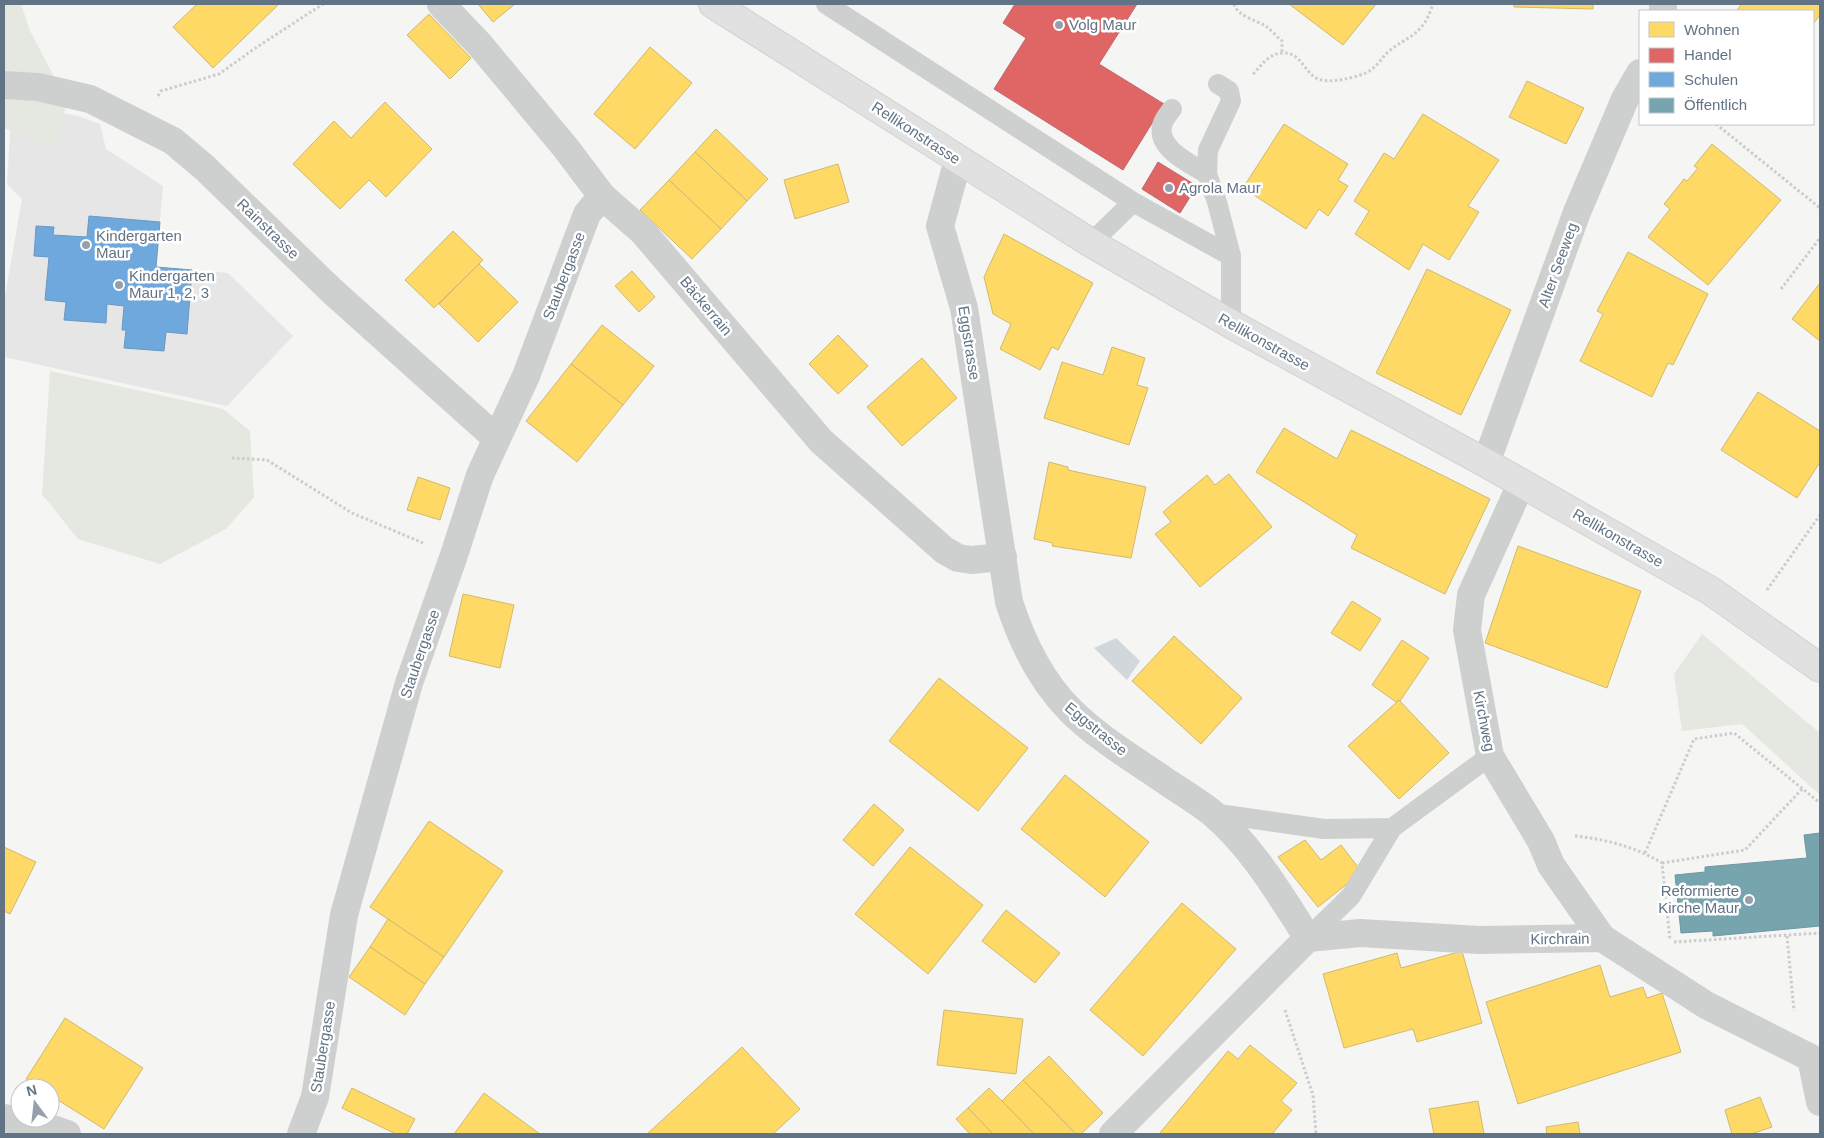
<svg xmlns="http://www.w3.org/2000/svg" width="1824" height="1138" font-family="Arial,sans-serif">
  <style>
    .built { fill: #e5e6e5 }
    .green { fill: #e4e8e1 }
    .water { fill: #d1d7da }
    .homes { fill: #ffd966; stroke: #d0ba6f }
    .shops { fill: #e06666; stroke: #ba6a6f }
    .schools { fill: #6fa8dc; stroke: #6b98c2 }
    .public { fill: #76a5af; stroke: #7096a2 }
    .lines { fill: none; stroke-linecap: round; stroke-linejoin: round }
    .secondary-casing { stroke: #d0d2d3; stroke-width: 30 }
    .path { stroke: #cbcccd; stroke-width: 3; stroke-dasharray: 2.5 2.5; stroke-linecap: butt }
    .lane { stroke: #ced0d0; stroke-width: 20 }
    .street { stroke: #ced0d0; stroke-width: 28 }
    .secondary { stroke: #e1e1e2; stroke-width: 28 }
    .poi-dot { fill: #95a0ac; stroke: #fff; stroke-width: 2 }
    .labels { text-anchor: middle; stroke-width: 5; stroke-linejoin: round; paint-order: stroke }
    .poi-label { font-size: 15px; fill: #627385; stroke: #fff; text-anchor: start }
    .street-label { font-size: 15px; fill: #627385; stroke: #fff }
  </style>
  <rect width="100%" height="100%" fill="#f5f5f3"/>
  <path class="built" d="M12,103L78,116L100,124L106,149L163,186L156,267L228,273L293,336L227,406L4,357V302L22,199L7,184Z"/>
  <g class="green">
    <path d="M4,4H21L30,31L67,101L56,147L4,128Z"/>
    <path d="M50,371L223,409L250,431L254,497L226,529L160,564L78,539L42,494Z"/>
    <path d="M1702,634L1820,733V795L1742,724L1682,731L1674,674Z"/>
  </g>
  <path class="water" d="M1116,638L1140,661L1127,680L1094,648Z"/>
  <g class="homes">
    <path d="M197,4H279L213,68L173,27Z"/>
    <path d="M478,4H515L493,22Z"/>
    <path d="M1289,4H1376L1343,45Z"/>
    <path d="M1514,4H1593V9L1514,7Z"/>
    <path d="M1742,4H1820V15L1813,24V11H1736Z"/>
    <path d="M429,14L471,58L450,79L407,35Z"/>
    <path d="M650,47L692,83L635,149L594,114Z"/>
    <path d="M1527,81L1584,108L1566,144L1509,117Z"/>
    <path d="M385,102L432,149L386,197L369,180L340,209L293,164L334,121L351,138Z"/>
    <path d="M1423,114L1499,160L1468,206L1479,212L1449,260L1423,244L1409,270L1355,234L1369,211L1354,201L1384,153L1394,159Z"/>
    <path d="M1284,124L1348,164L1338,180L1348,186L1328,216L1319,209L1306,229L1243,188Z"/>
    <path d="M716,129L768,179L747,201L695,152Z"/>
    <path d="M1712,144L1781,200L1708,285L1648,237L1670,209L1664,204L1684,179L1687,181L1698,168L1694,166Z"/>
    <path d="M695,152L747,201L721,229L669,180Z"/>
    <path d="M838,164L849,202L795,219L784,180Z"/>
    <path d="M669,180L721,229L692,259L640,210Z"/>
    <path d="M453,231L483,260L434,308L405,280Z"/>
    <path d="M1004,234L1093,283L1058,350L1052,347L1040,370L1000,349L1011,324L993,314L984,277Z"/>
    <path d="M1628,252L1708,294L1673,365L1668,363L1652,397L1580,361L1603,314L1597,311Z"/>
    <path d="M479,264L518,302L478,342L439,304Z"/>
    <path d="M1427,269L1511,310L1461,415L1376,373Z"/>
    <path d="M632,271L655,297L639,312L615,286Z"/>
    <path d="M1820,283V341L1792,319Z"/>
    <path d="M602,325L654,366L623,405L571,364Z"/>
    <path d="M838,335L868,366L838,394L809,364Z"/>
    <path d="M1112,347L1145,358L1137,385L1148,388L1129,445L1044,418L1062,362L1103,375Z"/>
    <path d="M922,358L957,398L902,446L867,407Z"/>
    <path d="M571,364L623,405L577,462L526,421Z"/>
    <path d="M1758,392L1820,431V462L1797,498L1721,450Z"/>
    <path d="M1284,428L1337,459L1351,430L1490,499L1445,594L1351,548L1357,535L1256,472Z"/>
    <path d="M1049,462L1068,467V470L1146,487L1131,558L1052,546L1053,543L1034,539Z"/>
    <path d="M1229,474L1272,527L1200,587L1155,534L1171,522L1163,512L1207,475L1215,485Z"/>
    <path d="M418,477L450,488L440,520L407,510Z"/>
    <path d="M1518,546L1641,591L1607,688L1485,643Z"/>
    <path d="M463,594L514,605L500,668L449,656Z"/>
    <path d="M1352,601L1381,619L1360,651L1331,633Z"/>
    <path d="M1174,636L1242,698L1201,744L1132,681Z"/>
    <path d="M1402,640L1429,658L1400,701L1399,700L1396,702L1372,685Z"/>
    <path d="M939,678L1028,748L978,811L889,741Z"/>
    <path d="M1399,700L1449,753L1399,799L1348,746Z"/>
    <path d="M1065,775L1149,842L1105,897L1021,829Z"/>
    <path d="M874,804L904,830L873,866L843,840Z"/>
    <path d="M429,821L503,871L444,957L370,907Z"/>
    <path d="M1305,840L1321,860L1341,845L1358,867L1347,884L1318,907L1278,857Z"/>
    <path d="M4,847L36,862L10,914L4,911Z"/>
    <path d="M910,847L983,905L928,974L855,914Z"/>
    <path d="M1182,903L1236,949L1143,1056L1090,1010Z"/>
    <path d="M1006,910L1060,953L1035,983L982,941Z"/>
    <path d="M388,919L444,957L425,984L370,947Z"/>
    <path d="M370,947L425,984L405,1015L349,977Z"/>
    <path d="M1462,951L1482,1023L1417,1042L1413,1029L1344,1048L1323,974L1397,953L1401,968Z"/>
    <path d="M1600,965L1610,997L1643,987L1647,998L1662,993L1681,1052L1518,1104L1486,1002Z"/>
    <path d="M944,1010L1023,1019L1016,1074L937,1065Z"/>
    <path d="M65,1018L143,1068L104,1129L50,1095V1088H39L26,1079Z"/>
    <path d="M1250,1045L1297,1083L1281,1101L1292,1110L1272,1134H1159L1228,1051L1238,1059Z"/>
    <path d="M742,1047L800,1109L773,1134H647Z"/>
    <path d="M1049,1056L1103,1113L1081,1134H1076L1023,1080Z"/>
    <path d="M1023,1080L1076,1134H1034L1002,1101Z"/>
    <path d="M352,1088L415,1119L407,1134H396L342,1108Z"/>
    <path d="M989,1088L1002,1101L1034,1134H993L968,1108Z"/>
    <path d="M484,1093L540,1134H454Z"/>
    <path d="M1760,1097L1772,1127L1751,1134H1732L1725,1110Z"/>
    <path d="M1478,1101L1484,1134H1434L1429,1109Z"/>
    <path d="M968,1108L993,1134H967L969,1133L956,1119Z"/>
    <path d="M1578,1122L1580,1134H1547L1546,1127Z"/>
  </g>
  <g class="shops">
    <path d="M1015,4H1137L1099,64L1164,104L1123,170L994,89L1026,38L1003,23Z"/>
    <path d="M1158,162L1197,186L1180,213L1142,189Z"/>
  </g>
  <path class="schools" d="M89,216L160,222L156,267L192,270L187,334L166,332L164,351L124,348L126,330H122L124,306L107,304L106,323L64,320L66,302L45,300L49,257L34,256L36,226L54,227L53,235L87,237Z"/>
  <path class="public" d="M1820,833V926L1713,936V931L1681,933L1675,875L1705,872V867L1807,858L1804,835Z"/>
  <g class="lines">
    <g class="secondary-casing">
      <path id="secondary" d="M713,4L1091,243L1231,324L1486,463L1711,591L1820,668"/>
    </g>
    <g class="path">
      <path d="M1234,4C1238,17 1257,20 1267,27C1272,31 1277,37 1282,41V53"/>
      <path d="M1253,74C1262,65 1269,53 1283,53C1300,52 1304,71 1316,78C1327,85 1361,77 1371,70C1379,64 1384,54 1393,48C1405,39 1416,36 1425,22C1429,16 1431,9 1433,4"/>
      <path d="M158,96L161,91L219,74L254,49L323,4"/>
      <path d="M1716,124L1820,208"/>
      <path d="M1781,289L1820,238"/>
      <path d="M232,458L267,460L352,513L423,543"/>
      <path d="M1767,590L1820,515"/>
      <path d="M1575,836C1605,839 1636,847 1662,863L1670,940"/>
      <path d="M1645,853L1694,739L1734,733L1820,803"/>
      <path d="M1662,863L1745,850L1803,788"/>
      <path d="M1787,936L1794,1011"/>
      <path d="M1674,942L1820,933"/>
      <path d="M1285,1010L1313,1095L1316,1134"/>
    </g>
    <g class="lane">
      <path d="M826,4L1133,202L1231,256V324"/>
      <path d="M1218,84L1229,91L1231,101L1208,150L1207,174L1217,202L1231,256"/>
      <path d="M1172,109C1168,114 1163,120 1162,126C1157,149 1191,164 1207,174"/>
      <path d="M1091,243L1133,202"/>
      <path d="M1212,813L1324,829L1392,828"/>
      <path d="M1308,938L1351,896L1392,828L1490,756"/>
    </g>
    <g class="street">
      <path d="M441,4L480,45L565,147L602,196L643,232L821,441L944,550L958,558L971,560L1003,557"/>
      <path d="M1663,11V4"/>
      <path d="M4,85L38,87L90,99L173,141L205,168L332,291L496,438"/>
      <path d="M958,160L940,226L964,308L1009,602C1022,642 1040,680 1070,710C1098,738 1132,758 1164,780C1180,791 1197,801 1211,812C1252,846 1280,895 1308,938"/>
      <path d="M1486,463L1577,212L1625,99L1640,73"/>
      <path d="M1521,484L1471,595L1467,630L1490,756L1541,841L1551,865L1602,938"/>
      <path d="M1308,938L1360,933L1479,940L1602,938L1706,1005L1811,1058L1820,1102"/>
      <path d="M4,1118L47,1127L67,1134"/>
      <path d="M301,1134L315,1097L344,915L409,683L454,555L480,475L526,376L587,214L602,196"/>
      <path d="M1113,1134L1308,938"/>
    </g>
    <use href="#secondary" class="secondary"/>
  </g>
  <g class="poi-dot">
    <circle cx="1059" cy="25" r="5"/>
    <circle cx="1169" cy="188" r="5"/>
    <circle cx="86" cy="245" r="5"/>
    <circle cx="119" cy="285" r="5"/>
    <circle cx="1749" cy="900" r="5"/>
  </g>
  <g class="labels">
    <g class="poi-label">
      <text x="1069" y="30">Volg Maur</text>
      <text x="1179" y="193">Agrola Maur</text>
      <text x="96" y="241">Kindergarten<tspan x="96" dy="17">Maur</tspan></text>
      <text x="129" y="281">Kindergarten<tspan x="129" dy="17">Maur 1, 2, 3</tspan></text>
      <text x="1739" y="896" text-anchor="end">Reformierte<tspan x="1739" dy="17">Kirche Maur</tspan></text>
    </g>
    <g class="street-label">
      <text transform="translate(916 133) rotate(33)" y="5">Rellikonstrasse</text>
      <text transform="translate(268 229) rotate(44)" y="5">Rainstrasse</text>
      <text transform="translate(1558 265) rotate(-70)" y="5">Alter Seeweg</text>
      <text transform="translate(564 276) rotate(-69)" y="5">Staubergasse</text>
      <text transform="translate(706 306) rotate(50)" y="5">Bäckerrain</text>
      <text transform="translate(1264 342) rotate(29)" y="5">Rellikonstrasse</text>
      <text transform="translate(969 343) rotate(81)" y="5">Eggstrasse</text>
      <text transform="translate(1618 538) rotate(30)" y="5">Rellikonstrasse</text>
      <text transform="translate(420 654) rotate(-71)" y="5">Staubergasse</text>
      <text transform="translate(1484 721) rotate(79)" y="5">Kirchweg</text>
      <text transform="translate(1096 729) rotate(39)" y="5">Eggstrasse</text>
      <text transform="translate(1560 939) rotate(-1)" y="5">Kirchrain</text>
      <text transform="translate(323 1047) rotate(-81)" y="5">Staubergasse</text>
    </g>
  </g>
  <rect width="1824" height="1138" fill="none" stroke="#627385" stroke-width="10"/>
  <rect x="1639" y="10" width="175" height="115" fill="#ffffff" stroke="#c0c7ce"/>
  <rect x="1649" y="22" width="25" height="15" fill="#ffd966" stroke="#c0c7ce"/>
  <text x="1684" y="35" font-size="15" fill="#627385">Wohnen</text>
  <rect x="1649" y="48" width="25" height="15" fill="#e06666" stroke="#c0c7ce"/>
  <text x="1684" y="60" font-size="15" fill="#627385">Handel</text>
  <rect x="1649" y="72" width="25" height="15" fill="#6fa8dc" stroke="#c0c7ce"/>
  <text x="1684" y="85" font-size="15" fill="#627385">Schulen</text>
  <rect x="1649" y="98" width="25" height="15" fill="#76a5af" stroke="#c0c7ce"/>
  <text x="1684" y="110" font-size="15" fill="#627385">Öffentlich</text>
  <g transform="translate(35 1103) rotate(345)"><circle r="24" fill="#ffffff" stroke="#c0c7ce"/>
  <path d="M0-4L9 19L0 12L-9 19Z" fill="#95a0ac"/>
  <text y="-8" font-size="14" font-weight="bold" text-anchor="middle" fill="#627385">N</text>
  </g>
</svg>
